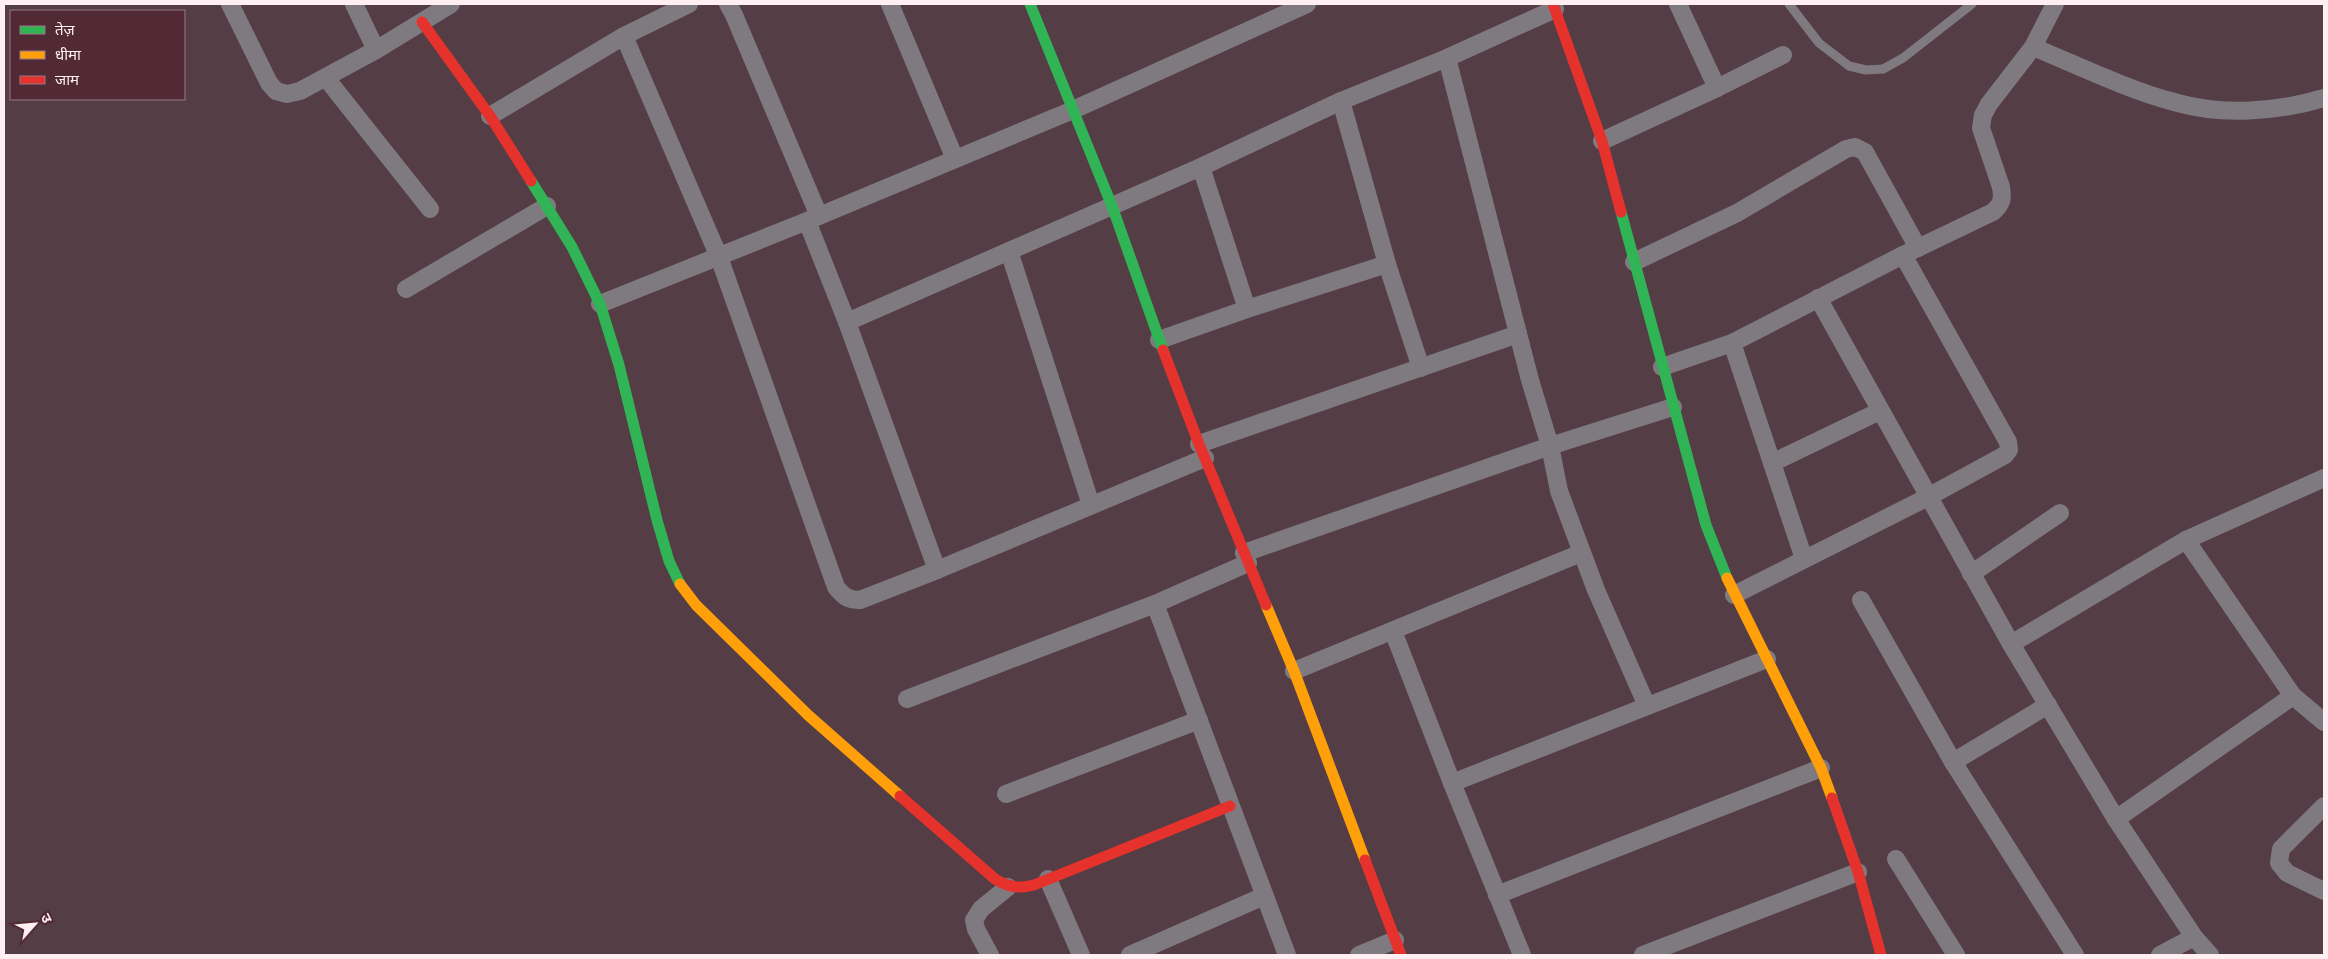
<svg xmlns="http://www.w3.org/2000/svg" width="2328" height="959" font-family="Helvetica,'Noto Sans Devanagari',sans-serif">
  <style>
    .lines { fill: none; stroke-linecap: round; stroke-linejoin: round }
    .lane { stroke: #7f7a80; stroke-width: 9 }
    .street { stroke: #7f7a80; stroke-width: 18 }
    .fast { stroke: #30b455; stroke-width: 11 }
    .slow { stroke: #ff9f0a; stroke-width: 11 }
    .jam { stroke: #e5322d; stroke-width: 11 }
  </style>
  <rect width="100%" height="100%" fill="#543d44"/>
  <g class="lines">
    <path class="lane" d="M1789,4L1819,43L1849,66L1866,70L1883,69L1903,58L1972,4"/>
    <g class="street">
      <path d="M230,4L269,83L276,91L287,94L300,91L376,50L451,4"/>
      <path d="M354,4L376,50"/>
      <path d="M728,4L734,15L819,216"/>
      <path d="M890,4L955,159"/>
      <path d="M1678,4L1717,88"/>
      <path d="M624,36L719,257L836,587C843,596 848,600 860,600L937,570L1205,458"/>
      <path d="M2033,47C2079,66 2126,89 2174,102C2222,116 2277,112 2324,98"/>
      <path d="M1447,58L1530,380L1550,446L1559,491L1596,590L1647,706"/>
      <path d="M326,78L430,209"/>
      <path d="M1341,101L1387,264L1421,368"/>
      <path d="M490,116L624,36L689,4"/>
      <path d="M1602,141L1717,88L1783,55"/>
      <path d="M1201,167L1247,309"/>
      <path d="M807,221L847,322L937,570"/>
      <path d="M1009,251L1091,505"/>
      <path d="M1634,262L1737,213L1846,149L1855,147L1865,152L1918,248"/>
      <path d="M406,289L547,206"/>
      <path d="M1818,298L2011,644L2116,819L2194,937L2210,955"/>
      <path d="M600,304L807,221L1073,110L1307,4"/>
      <path d="M847,322L1201,167L1341,101L1447,58L1555,9"/>
      <path d="M1159,340L1247,309L1387,264"/>
      <path d="M1732,343L1804,559"/>
      <path d="M1662,367L1732,343L1903,255L1993,212C2002,204 2003,199 2001,187L1981,128L1983,115L1989,104L2033,47L2055,4"/>
      <path d="M1199,444L1518,334"/>
      <path d="M1772,463L1880,411"/>
      <path d="M2186,540L2293,696L2324,722"/>
      <path d="M1244,553L1550,446L1673,407"/>
      <path d="M1248,563L1155,604L1287,955"/>
      <path d="M1971,574L2060,513"/>
      <path d="M1734,595L1928,497L2005,455L2009,450L2008,442L1903,255"/>
      <path d="M1861,600L1953,762L2075,955"/>
      <path d="M1393,631L1452,783"/>
      <path d="M2011,644L2186,540L2324,478"/>
      <path d="M1294,671L1581,553"/>
      <path d="M907,699L1155,604"/>
      <path d="M1953,762L2048,705"/>
      <path d="M1006,794L1199,720"/>
      <path d="M2324,806L2281,849L2279,863L2287,873L2324,891"/>
      <path d="M2116,819L2293,696"/>
      <path d="M1896,859L1956,955"/>
      <path d="M1048,879L1081,955"/>
      <path d="M1497,895L1821,768"/>
      <path d="M990,955L976,929L974,920L981,909L1008,887"/>
      <path d="M1130,955L1264,896"/>
      <path d="M1359,955L1395,940"/>
      <path d="M1522,955L1452,783L1767,659"/>
      <path d="M1643,955L1858,872"/>
      <path d="M2160,955L2194,937"/>
    </g>
    <g class="fast">
      <path d="M1030,4L1112,206L1163,350"/>
      <path d="M531,181L572,247L600,304L619,365L657,520L669,561L680,584"/>
      <path d="M1621,212L1706,525L1727,578"/>
    </g>
    <g class="slow">
      <path d="M1727,578L1821,768L1832,798"/>
      <path d="M680,584L696,605L808,715L900,796"/>
      <path d="M1266,605L1294,671L1365,860"/>
    </g>
    <g class="jam">
      <path d="M1553,4L1602,141L1621,212"/>
      <path d="M422,22L490,116L531,181"/>
      <path d="M1163,350L1199,444L1266,605"/>
      <path d="M900,796L995,879C1008,887 1019,889 1034,885L1230,806"/>
      <path d="M1832,798L1858,872L1881,955"/>
      <path d="M1365,860L1401,955"/>
    </g>
  </g>
  <rect width="2328" height="959" fill="none" stroke="#ffeff3" stroke-width="10"/>
  <rect x="10" y="10" width="175" height="90" fill="#522a36" stroke="#977982"/>
  <rect x="20" y="26" width="25" height="8" fill="#30b455" stroke="#977982"/>
  <text x="55" y="35" font-size="15" fill="#ffeff3">तेज़</text>
  <rect x="20" y="51" width="25" height="8" fill="#ff9f0a" stroke="#977982"/>
  <text x="55" y="60" font-size="15" fill="#ffeff3">धीमा</text>
  <rect x="20" y="76" width="25" height="8" fill="#e5322d" stroke="#977982"/>
  <text x="55" y="85" font-size="15" fill="#ffeff3">जाम</text>
  <g transform="translate(35 924) rotate(63)" stroke="#522a36" stroke-width="4" paint-order="stroke">
  <path d="M0-4L9 19L0 12L-9 19Z" fill="#ffeff3"/>
  <text y="-8" font-size="14" font-weight="bold" text-anchor="middle" fill="#ffeff3">उ</text>
  </g>
</svg>
